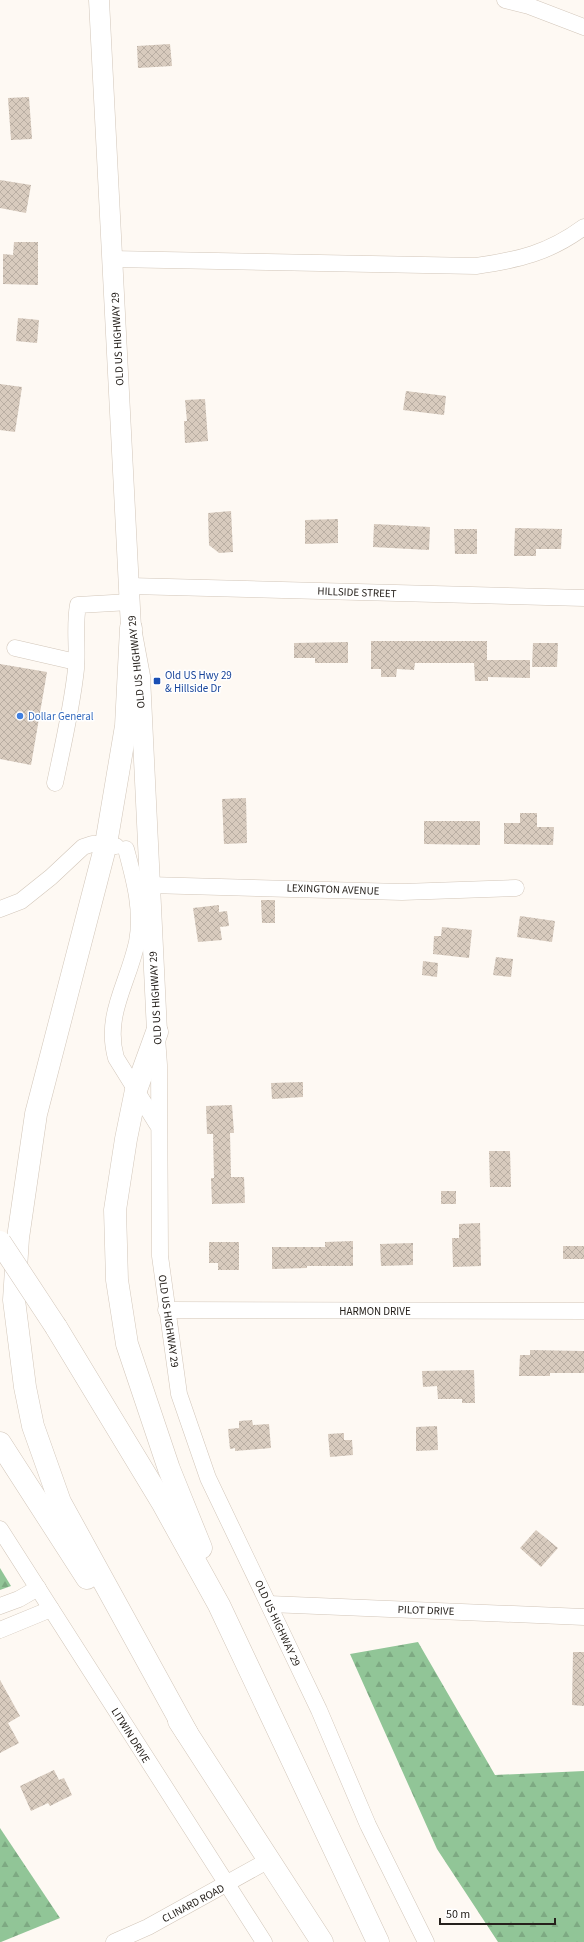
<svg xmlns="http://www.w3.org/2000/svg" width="584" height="1942" font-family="'Source Sans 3',sans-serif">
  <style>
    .forest { fill: url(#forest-firs) }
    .building { fill: url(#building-cross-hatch) }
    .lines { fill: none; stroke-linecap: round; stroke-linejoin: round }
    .minor-casing { stroke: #d2c6b9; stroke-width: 17 }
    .major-casing { stroke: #d2c6b9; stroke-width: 21 }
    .highway-casing { stroke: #d2c6b9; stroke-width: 23 }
    .minor { stroke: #fff; stroke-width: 16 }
    .major { stroke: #fff; stroke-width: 20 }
    .highway { stroke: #fff; stroke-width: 22 }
    .highway-bridge-casing { stroke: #d2c6b9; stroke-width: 23; stroke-linecap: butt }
    .highway-bridge { stroke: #fff; stroke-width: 22 }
    .transit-dot { fill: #1a4fb4; stroke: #fff; stroke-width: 1.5 }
    .shop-dot { fill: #3f7fe0; stroke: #fff; stroke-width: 1.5 }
    .labels { text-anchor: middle; stroke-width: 3; stroke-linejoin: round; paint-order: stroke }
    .street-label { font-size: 11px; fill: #26211c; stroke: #fff }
    .transit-label { font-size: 11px; fill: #164399; stroke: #fff; text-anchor: start }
    .shop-label { font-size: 11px; fill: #366cbe; stroke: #fff; text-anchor: start }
  </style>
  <defs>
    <pattern id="forest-firs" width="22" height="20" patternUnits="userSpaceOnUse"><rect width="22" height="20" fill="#91c597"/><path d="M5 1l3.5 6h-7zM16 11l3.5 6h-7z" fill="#7da982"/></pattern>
    <pattern id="building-cross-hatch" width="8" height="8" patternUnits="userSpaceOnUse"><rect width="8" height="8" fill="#d8cbbe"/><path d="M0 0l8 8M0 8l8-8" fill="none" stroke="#b9aea3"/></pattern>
  </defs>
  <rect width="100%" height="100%" fill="#fef9f3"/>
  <g class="forest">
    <path d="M0,1568L11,1586L0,1590Z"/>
    <path d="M418,1642L495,1775L584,1771V1942H498L437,1849L350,1654Z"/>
    <path d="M0,1828L60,1918L1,1942H0Z"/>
  </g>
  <g class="building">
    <path d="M170,44L172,66L138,68L137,46Z"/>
    <path d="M29,97L32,139L11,140L8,98Z"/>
    <path d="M0,180L31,185L26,213L0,208Z"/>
    <path d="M14,242H38V285L3,284V254L13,255Z"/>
    <path d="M18,318L39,320L37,343L16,341Z"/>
    <path d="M0,384L22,387L15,432L0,430Z"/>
    <path d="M406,391L446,396L444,415L403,410Z"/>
    <path d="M205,399L208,441L185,443L184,421H187L185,400Z"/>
    <path d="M231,511L233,552L219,553L209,545L208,513Z"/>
    <path d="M338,519V543L305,544V520Z"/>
    <path d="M374,524L430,527L429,550L373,547Z"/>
    <path d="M515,528L562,529L561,549H536V556H514Z"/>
    <path d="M454,529H477V554H455Z"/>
    <path d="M371,641H487V660H530V678L488,677V681H475L474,663H415L414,670L397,669L396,677H381V669H371Z"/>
    <path d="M348,642V663H315V658H294V643Z"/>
    <path d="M533,643H558L557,667H532Z"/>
    <path d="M0,664L47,672L31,765L0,759Z"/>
    <path d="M246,798L247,843L224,844L222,799Z"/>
    <path d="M520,813H537V827H554L553,845L504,844V823H520Z"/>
    <path d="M424,821H480V845L424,844Z"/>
    <path d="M261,900H275V923H262Z"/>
    <path d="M219,905V912L227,911L229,926L220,927L222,940L198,942L193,908Z"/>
    <path d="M520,916L555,921L552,942L517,937Z"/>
    <path d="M442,927L472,930L469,958L433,954L434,936H441Z"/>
    <path d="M496,957L513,959L511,977L493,975Z"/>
    <path d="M423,961L438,963L437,977L422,975Z"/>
    <path d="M303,1082V1097L272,1099L271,1083Z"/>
    <path d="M232,1105L234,1133H230L231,1177H244L245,1203L212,1204L211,1178H214L213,1134H207L206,1106Z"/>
    <path d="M489,1151H510L511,1187H490Z"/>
    <rect x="441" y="1191" width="15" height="13"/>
    <path d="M480,1223L481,1266L453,1267L452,1238H459V1224Z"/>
    <path d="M353,1241V1266H307V1268L272,1269V1247H325V1242Z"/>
    <path d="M209,1242H239V1270H218V1263H209Z"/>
    <path d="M413,1243V1265L381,1266L380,1244Z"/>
    <rect x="563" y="1246" width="21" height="13"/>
    <path d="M530,1350L584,1351V1373H550V1376H519L520,1355H530Z"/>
    <path d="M474,1370L475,1403H462V1399H438L437,1386L423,1387L422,1371Z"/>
    <path d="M252,1420L253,1425L269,1424L271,1448L235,1451V1448L230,1449L228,1429L239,1428V1421Z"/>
    <path d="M437,1426L438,1450L416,1451V1427Z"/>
    <path d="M344,1433V1440H352L353,1455L330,1457L328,1434Z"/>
    <path d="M536,1530L558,1548L541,1567L520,1548Z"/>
    <path d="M573,1652H584V1706L572,1705Z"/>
    <path d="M0,1680L20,1716L8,1723L19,1743L0,1753Z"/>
    <path d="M54,1770L59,1780L64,1778L72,1795L50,1806L48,1803L31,1811L20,1786Z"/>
  </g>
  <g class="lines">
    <g class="minor-casing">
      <g id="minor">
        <path d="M505,0L529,6L584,27"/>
        <path d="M112,259L476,266C518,260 549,253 584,227"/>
        <path d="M130,586L584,598"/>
        <path d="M15,648L76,662"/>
        <path d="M55,783C63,745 72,707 76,669C78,647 74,626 78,605L130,602"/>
        <path d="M126,849C134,879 143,910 137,942C128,984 104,1015 116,1058L157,1124"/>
        <path d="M149,885L402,892L516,888"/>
        <path d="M0,909L21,901L51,877L83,847L92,844H106L116,846"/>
        <path d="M157,1037L159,1065L160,1256L179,1394L208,1478L319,1710L368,1825L426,1942"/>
        <path d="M166,1310L584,1311"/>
        <path d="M0,1529L264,1942"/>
        <path d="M269,1604L584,1617"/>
        <path d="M0,1606L19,1599L38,1588"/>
        <path d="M0,1630L51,1609"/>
        <path d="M114,1942L148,1927L269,1860"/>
      </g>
    </g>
    <g class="major-casing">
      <path id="major" d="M99,0L131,628L140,676L157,1032"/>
    </g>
    <g class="highway-casing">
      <g id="highway">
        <path d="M131,628L126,726L106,844L36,1114L18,1238L14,1300L25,1387L33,1426L60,1502L187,1733"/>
        <path d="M157,1032L136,1090L126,1139L115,1210L117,1280L127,1344L169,1469L201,1548"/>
        <path d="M56,1327L162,1502L219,1605L378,1942"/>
        <path d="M0,1443L87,1578"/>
        <path d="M179,1721L322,1942"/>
      </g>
    </g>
    <use href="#minor" class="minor"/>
    <use href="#major" class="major"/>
    <use href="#highway" class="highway"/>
    <g class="highway-bridge-casing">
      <path id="highway-bridge" d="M0,1242L56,1327"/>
    </g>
    <use href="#highway-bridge" class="highway-bridge"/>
  </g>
  <rect class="transit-dot" x="153" y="677" width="8" height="8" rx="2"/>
  <circle class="shop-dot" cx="20" cy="716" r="4"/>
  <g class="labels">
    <g class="street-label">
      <text transform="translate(117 339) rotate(-93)" y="4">OLD US HIGHWAY 29</text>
      <text transform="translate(357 592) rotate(2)" y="4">HILLSIDE STREET</text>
      <text transform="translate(136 662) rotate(-96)" y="4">OLD US HIGHWAY 29</text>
      <text transform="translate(333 889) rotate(2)" y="4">LEXINGTON AVENUE</text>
      <text transform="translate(155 998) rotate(-93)" y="4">OLD US HIGHWAY 29</text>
      <text x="375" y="1315">HARMON DRIVE</text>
      <text transform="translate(169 1321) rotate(82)" y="4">OLD US HIGHWAY 29</text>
      <text transform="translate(426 1610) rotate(2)" y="4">PILOT DRIVE</text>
      <text transform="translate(278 1623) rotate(65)" y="4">OLD US HIGHWAY 29</text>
      <text transform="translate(131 1735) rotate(58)" y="4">LITWIN DRIVE</text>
      <text transform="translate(193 1903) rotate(-28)" y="4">CLINARD ROAD</text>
    </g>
    <g class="transit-label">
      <text x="165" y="679">Old US Hwy 29<tspan x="165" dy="13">&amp; Hillside Dr</tspan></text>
    </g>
    <g class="shop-label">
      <text x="28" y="720">Dollar General</text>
    </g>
  </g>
  <path d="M440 1918v6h115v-6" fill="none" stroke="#26211c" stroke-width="2"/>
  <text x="446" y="1918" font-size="12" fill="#26211c" stroke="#ffffff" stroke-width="3" paint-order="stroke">50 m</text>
</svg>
